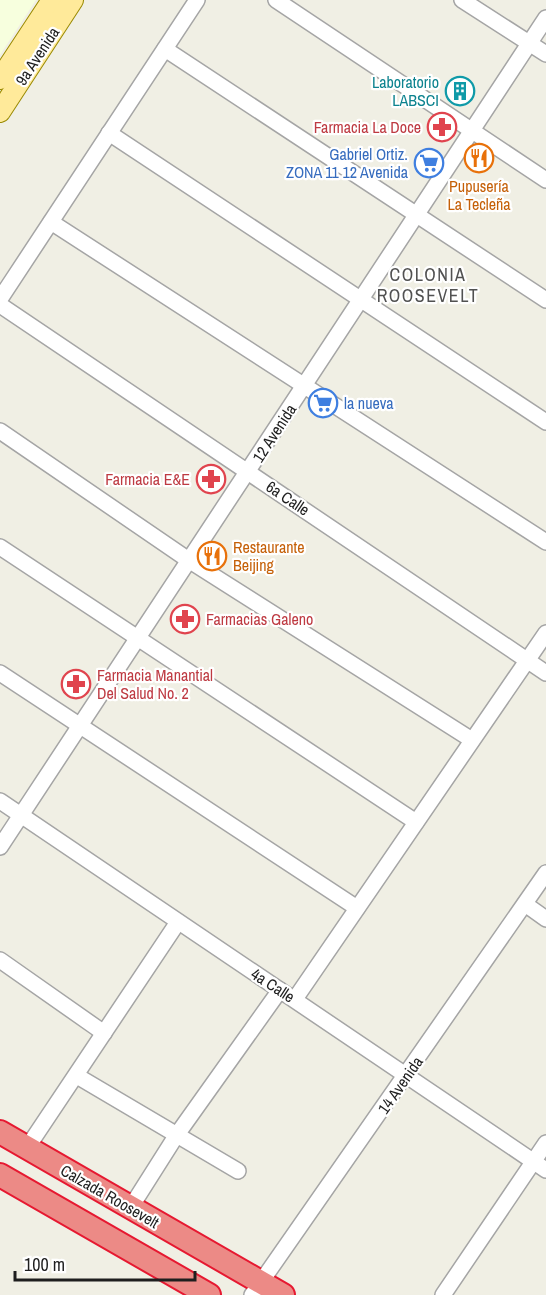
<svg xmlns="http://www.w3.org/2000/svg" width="546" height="1295" font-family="'Archivo Narrow',sans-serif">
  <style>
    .education { fill: #f7ffde }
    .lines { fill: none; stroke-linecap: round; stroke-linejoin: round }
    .minor-casing { stroke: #a5a5a5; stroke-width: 18 }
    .major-casing { stroke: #998900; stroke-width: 22 }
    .highway-casing { stroke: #e61931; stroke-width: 26 }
    .minor { stroke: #fff; stroke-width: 15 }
    .major { stroke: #ffea9a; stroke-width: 20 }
    .highway { stroke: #ec8a86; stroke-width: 22 }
    .labels { text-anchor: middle; stroke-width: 4.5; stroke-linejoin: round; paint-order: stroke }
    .street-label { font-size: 16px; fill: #1e1e1e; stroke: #fff }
    .culture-label { font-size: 16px; fill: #0d838f; stroke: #fff; text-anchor: end }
    .health-label { font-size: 16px; fill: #be3a42; stroke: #fff; text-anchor: end }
    .shop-label { font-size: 16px; fill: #366cbe; stroke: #fff; text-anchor: end }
    .food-label { font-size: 16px; fill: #c56008; stroke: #fff }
    .neighbourhood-label { font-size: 18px; letter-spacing: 1.5px; fill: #515151; stroke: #fff }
  </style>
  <rect width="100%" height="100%" fill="#f0efe4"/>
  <path class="education" d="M0,0H36L0,55Z"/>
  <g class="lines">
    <g class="minor-casing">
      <g id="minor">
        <path d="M276,0L546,180"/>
        <path d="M462,0L546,54"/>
        <path d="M165,49L546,300"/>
        <path d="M109,133L546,422"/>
        <path d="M51,222L546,542"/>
        <path d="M0,299L197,0"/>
        <path d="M0,305L546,673"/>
        <path d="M0,431L190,561L472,740"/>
        <path d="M0,547L416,822"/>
        <path d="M0,673L357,908"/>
        <path d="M0,801L546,1170"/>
        <path d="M0,847L546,18"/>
        <path d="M525,904L546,919"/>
        <path d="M0,960L104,1033"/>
        <path d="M295,999L546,633"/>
        <path d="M77,1076L238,1171"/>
        <path d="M27,1148L178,922"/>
        <path d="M131,1207L176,1136L280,990"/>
        <path d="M252,1295L546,873"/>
        <path d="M443,1295L546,1143"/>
      </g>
    </g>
    <g class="major-casing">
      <g id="major">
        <path d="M0,79L52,0"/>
        <path d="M0,112L73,0"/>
      </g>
    </g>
    <g class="highway-casing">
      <g id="highway">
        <path d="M0,1132L283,1295"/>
        <path d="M0,1175L209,1295"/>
      </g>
    </g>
    <use href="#minor" class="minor"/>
    <use href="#major" class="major"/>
    <use href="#highway" class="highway"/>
  </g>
  <defs>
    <g id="building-ring" transform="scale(1.5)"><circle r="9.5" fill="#fff" stroke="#0f9aa8" stroke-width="1.5"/><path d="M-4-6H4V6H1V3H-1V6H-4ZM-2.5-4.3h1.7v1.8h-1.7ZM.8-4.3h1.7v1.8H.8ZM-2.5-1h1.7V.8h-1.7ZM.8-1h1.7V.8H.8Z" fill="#0f9aa8"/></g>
    <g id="pharmacy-ring" transform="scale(1.5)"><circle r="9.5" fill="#fff" stroke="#e0444e" stroke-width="1.5"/><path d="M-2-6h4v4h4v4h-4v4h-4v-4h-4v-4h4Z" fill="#e0444e"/></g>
    <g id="restaurant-ring" transform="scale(1.5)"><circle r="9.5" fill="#fff" stroke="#e8710a" stroke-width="1.5"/><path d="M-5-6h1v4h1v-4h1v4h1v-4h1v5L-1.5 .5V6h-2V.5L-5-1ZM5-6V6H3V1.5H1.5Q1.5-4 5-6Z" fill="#e8710a"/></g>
    <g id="supermarket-ring" transform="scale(1.5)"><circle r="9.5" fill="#fff" stroke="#3f7fe0" stroke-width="1.5"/><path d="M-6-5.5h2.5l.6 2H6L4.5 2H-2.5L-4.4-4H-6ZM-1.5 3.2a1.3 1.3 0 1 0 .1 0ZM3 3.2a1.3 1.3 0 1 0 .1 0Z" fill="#3f7fe0"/></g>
  </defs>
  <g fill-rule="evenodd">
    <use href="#building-ring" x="460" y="91"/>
    <use href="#pharmacy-ring" x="442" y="127"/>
    <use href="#restaurant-ring" x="479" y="158"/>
    <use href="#supermarket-ring" x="429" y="163"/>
    <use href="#supermarket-ring" x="323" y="403"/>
    <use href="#pharmacy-ring" x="211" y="479"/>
    <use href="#restaurant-ring" x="212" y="556"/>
    <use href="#pharmacy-ring" x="185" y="619"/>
    <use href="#pharmacy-ring" x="76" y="684"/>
  </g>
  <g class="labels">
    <g class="street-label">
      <text transform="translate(37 56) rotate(-57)" y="6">9a Avenida</text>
      <text transform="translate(274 433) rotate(-57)" y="6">12 Avenida</text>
      <text transform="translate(288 498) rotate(34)" y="6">6a Calle</text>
      <text transform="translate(273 985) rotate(33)" y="6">4a Calle</text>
      <text transform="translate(400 1085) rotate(-55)" y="6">14 Avenida</text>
      <text transform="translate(110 1196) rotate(30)" y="6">Calzada Roosevelt</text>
    </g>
    <g class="culture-label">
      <text x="439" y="88">Laboratorio<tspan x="439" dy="18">LABSCI</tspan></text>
    </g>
    <g class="health-label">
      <text x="421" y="133">Farmacia La Doce</text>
      <text x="190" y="485">Farmacia E&amp;E</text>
      <text x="206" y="625" text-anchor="start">Farmacias Galeno</text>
      <text x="97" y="681" text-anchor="start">Farmacia Manantial<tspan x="97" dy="18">Del Salud No. 2</tspan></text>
    </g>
    <g class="shop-label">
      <text x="408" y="160">Gabriel Ortiz.<tspan x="408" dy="18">ZONA 11 12 Avenida</tspan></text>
      <text x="344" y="409" text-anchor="start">la nueva</text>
    </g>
    <g class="food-label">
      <text x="479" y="192">Pupusería<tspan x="479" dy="18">La Tecleña</tspan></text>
      <text x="233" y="553" text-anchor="start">Restaurante<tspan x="233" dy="18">Beijing</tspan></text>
    </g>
    <g class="neighbourhood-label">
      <text x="428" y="281">COLONIA<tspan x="428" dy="21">ROOSEVELT</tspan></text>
    </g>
  </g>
  <path d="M15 1271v9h180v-9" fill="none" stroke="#1e1e1e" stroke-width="3"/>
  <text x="24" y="1271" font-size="18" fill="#1e1e1e" stroke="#ffffff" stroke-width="4.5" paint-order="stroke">100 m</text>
</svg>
